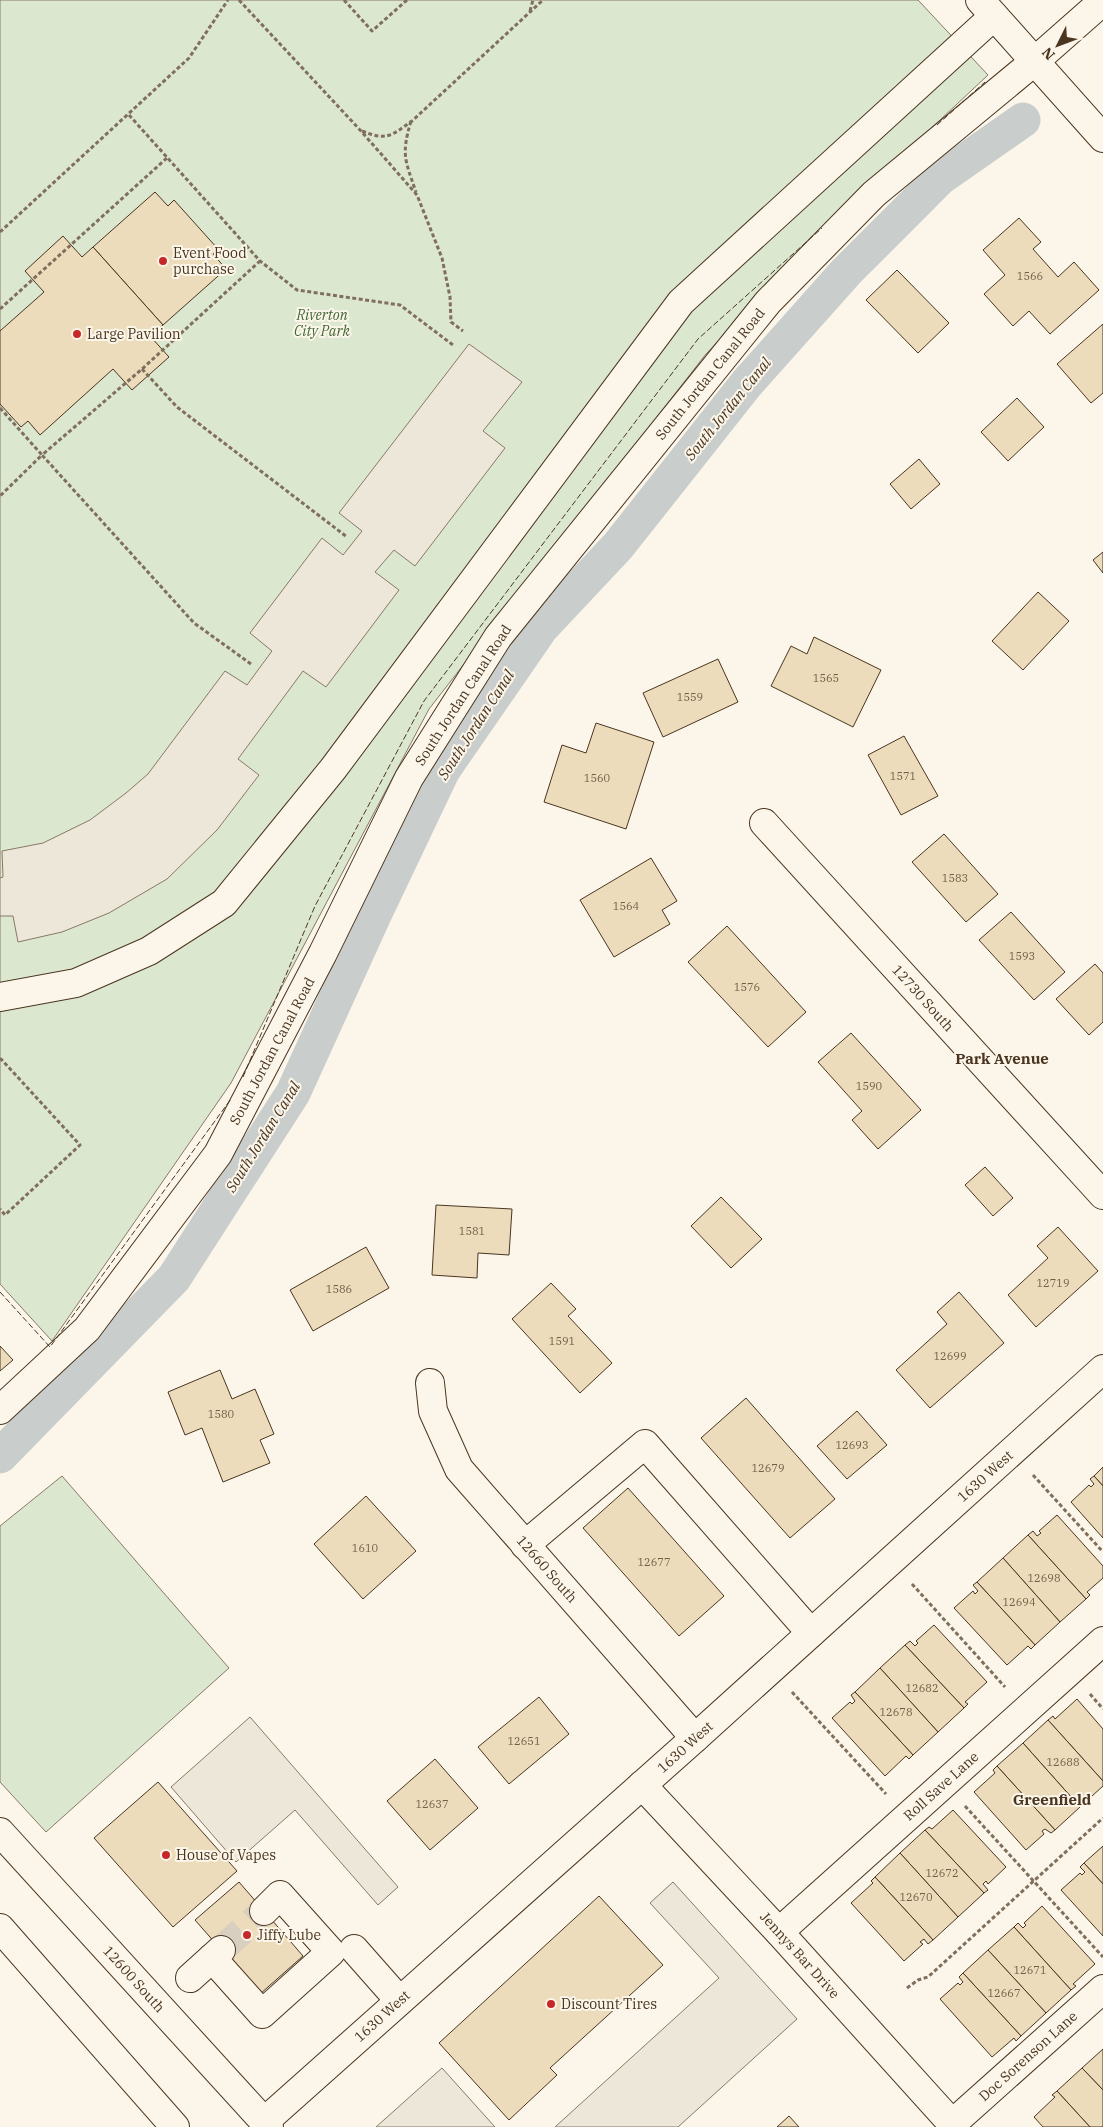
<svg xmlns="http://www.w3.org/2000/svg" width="1103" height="2127" font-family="'IBM Plex Serif',serif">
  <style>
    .green { fill: #dce7d0; stroke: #887966 }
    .parking { fill: #ede7d9; stroke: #887966 }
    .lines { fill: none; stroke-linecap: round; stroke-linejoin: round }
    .canal { stroke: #c9cecd; stroke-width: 35 }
    .building { fill: #ecdcbc; stroke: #4a3520 }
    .minor-tunnel { stroke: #d8cfc1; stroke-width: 28; stroke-dasharray: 28 14; stroke-linecap: butt }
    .minor-casing { stroke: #4a3520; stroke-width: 30 }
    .major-casing { stroke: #4a3520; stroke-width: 30 }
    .path { stroke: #7f6f5c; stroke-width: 3; stroke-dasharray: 4 2.5; stroke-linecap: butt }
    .minor { stroke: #fbf6e9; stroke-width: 28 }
    .major { stroke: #fbf6e9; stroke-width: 28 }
    .fence { stroke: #4a3520; stroke-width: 1; stroke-dasharray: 6 2.5; stroke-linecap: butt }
    .poi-dot { fill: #c62828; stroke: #fbf6e9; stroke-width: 2 }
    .labels { text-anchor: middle; stroke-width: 4; stroke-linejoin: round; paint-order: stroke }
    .number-label { font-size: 11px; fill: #725f47 }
    .poi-label { font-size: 14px; fill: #4a3520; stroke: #fbf6e9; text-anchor: start }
    .park-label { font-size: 14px; font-style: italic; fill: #436837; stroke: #fbf6e9 }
    .street-label { font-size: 14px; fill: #4a3520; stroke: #fbf6e9 }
    .water-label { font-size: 15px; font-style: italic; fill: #4a3520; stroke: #fbf6e9 }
    .neighbourhood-label { font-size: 15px; font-weight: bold; fill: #4a3520; stroke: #fbf6e9 }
  </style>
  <rect width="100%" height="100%" fill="#fbf6e9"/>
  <g class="green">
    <path d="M0,0H918L988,75L846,208L706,354L429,709L231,1083L52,1341L0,1284Z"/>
    <path d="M62,1476L229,1668L46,1832L0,1782V1526Z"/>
  </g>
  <g class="parking">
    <path d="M469,344L522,382L483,431L505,448L415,566L394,550L375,572L399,590L326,687L303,671L238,759L259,775L217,830L167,879L109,913L62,932L18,942L13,916H0V878L3,877L2,851L43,843L90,820L126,793L148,774L225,671L247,685L272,651L250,633L322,538L343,555L362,531L339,513Z"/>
    <path d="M250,1717L398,1887L378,1905L295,1810L236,1862L171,1787Z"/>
    <path d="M673,1882L797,2019L678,2127H555L719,1978L650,1903Z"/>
    <path d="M442,2068L495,2127H376Z"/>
  </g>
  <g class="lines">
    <path class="canal" d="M0,1456L174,1278L293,1093L374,915L443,770L541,628L618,546L747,383L846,272L940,178L1023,120"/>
  </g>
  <g class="building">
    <path d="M155,192L168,206L174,200L218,249L213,254L226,269L163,325L93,247Z"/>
    <path d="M1019,218L1041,242L1033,249L1058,277L1074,262L1099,290L1050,334L1029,311L1013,326L984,294L1005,275L983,250Z"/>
    <path d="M63,236L82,257L93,247L163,325L150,336L169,357L132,390L113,369L40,435L28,421L21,427L0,404V331L44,292L25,271Z"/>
    <path d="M897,270L949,323L918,353L866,300Z"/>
    <path d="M1103,324V393L1091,403L1057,364Z"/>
    <path d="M1017,398L1044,427L1008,461L981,432Z"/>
    <path d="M919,459L940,484L911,509L890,484Z"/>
    <path d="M1103,552V573L1093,560Z"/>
    <path d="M1038,592L1069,621L1023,670L992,641Z"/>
    <path d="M814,637L881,670L853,727L771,686L791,646L807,654Z"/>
    <path d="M718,659L738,702L663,737L643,693Z"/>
    <path d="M596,723L654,742L626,829L544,802L562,745L586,753Z"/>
    <path d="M904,736L938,796L901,815L868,755Z"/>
    <path d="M944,834L998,894L966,922L912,862Z"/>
    <path d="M651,858L677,901L662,910L670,924L614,957L580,900Z"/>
    <path d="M1011,912L1065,972L1034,1000L979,940Z"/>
    <path d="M727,926L806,1012L768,1047L688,962Z"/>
    <path d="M1095,964L1103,973V1022L1089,1035L1056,999Z"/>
    <path d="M851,1033L921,1110L878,1149L852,1120L862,1111L818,1062Z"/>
    <path d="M985,1167L1013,1198L993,1216L965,1185Z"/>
    <path d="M721,1197L762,1239L731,1268L691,1226Z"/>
    <path d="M436,1205L512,1209L509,1255L478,1253L477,1278L432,1275Z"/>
    <path d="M1058,1227L1098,1271L1036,1327L1008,1295L1048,1258L1037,1246Z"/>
    <path d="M366,1247L389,1288L313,1331L290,1290Z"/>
    <path d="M551,1283L576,1309L568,1316L612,1363L580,1393L512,1319Z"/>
    <path d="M959,1292L1004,1343L930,1408L896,1370L947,1324L937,1312Z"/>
    <path d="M0,1346L13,1360L0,1371Z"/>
    <path d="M220,1370L232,1399L255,1389L274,1434L260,1440L270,1463L223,1482L202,1428L185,1435L168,1392Z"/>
    <path d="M746,1398L835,1499L790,1538L701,1438Z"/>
    <path d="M857,1411L887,1445L847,1479L817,1446Z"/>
    <path d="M1103,1467V1486L1094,1476Z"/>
    <path d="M1094,1476L1103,1486V1538L1071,1502L1089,1485L1091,1487L1094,1484L1090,1479Z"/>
    <path d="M628,1488L724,1596L679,1636L583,1528Z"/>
    <path d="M366,1496L416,1551L363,1599L314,1544Z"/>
    <path d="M1057,1515L1103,1566V1578L1087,1592L1090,1595L1086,1599L1028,1535L1033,1531L1037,1536L1041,1533L1039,1531Z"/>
    <path d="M1028,1535L1086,1599L1060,1622L1003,1558Z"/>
    <path d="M1003,1558L1060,1622L1035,1645L977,1582Z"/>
    <path d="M977,1582L1035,1645L1031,1649L1028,1646L1007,1665L954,1608L973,1591L975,1594L978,1591L973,1585Z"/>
    <path d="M934,1625L987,1682L965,1702L968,1704L964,1708L905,1645L910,1641L915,1646L918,1643L916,1641Z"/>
    <path d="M905,1645L964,1708L938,1732L880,1668Z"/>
    <path d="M880,1668L938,1732L913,1755L855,1692Z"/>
    <path d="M855,1692L913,1755L909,1759L906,1756L885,1776L832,1718L850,1702L852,1704L855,1701L851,1695Z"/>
    <path d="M539,1697L569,1734L509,1784L478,1747Z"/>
    <path d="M1077,1699L1103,1729V1781L1048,1720L1053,1716L1055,1719Z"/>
    <path d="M1048,1720L1103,1781V1786L1080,1807L1023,1743Z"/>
    <path d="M1023,1743L1080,1807L1055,1830L997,1766Z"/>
    <path d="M435,1759L478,1808L430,1850L387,1801Z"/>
    <path d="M997,1766L1055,1830L1051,1833L1045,1829L1042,1831L1044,1834L1026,1850L974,1792L995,1773L993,1770Z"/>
    <path d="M158,1782L237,1871L173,1927L94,1838Z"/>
    <path d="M953,1810L1006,1867L988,1884L986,1881L983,1884L988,1890L984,1893L925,1830L929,1827L932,1829Z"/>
    <path d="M925,1830L984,1893L958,1917L900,1853Z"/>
    <path d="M1103,1846V1884L1084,1863Z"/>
    <path d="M900,1853L958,1917L933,1940L875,1877Z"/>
    <path d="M1084,1863L1103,1884V1936L1061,1890L1080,1873L1082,1875L1085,1872L1080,1867Z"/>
    <path d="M875,1877L933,1940L928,1944L924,1939L920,1942L923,1944L904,1961L851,1903L873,1883L871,1881Z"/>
    <path d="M239,1882L303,1956L260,1994L195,1920Z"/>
    <path d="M599,1896L663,1965L550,2068L557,2075L509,2120L439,2043Z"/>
    <path d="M1042,1906L1095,1964L1073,1984L1076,1986L1071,1990L1014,1927L1018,1923L1023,1928L1026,1925L1024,1923Z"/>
    <path d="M1014,1927L1071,1990L1046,2013L988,1950Z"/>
    <path d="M988,1950L1046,2013L1021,2036L963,1973Z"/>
    <path d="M963,1973L1021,2036L1016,2041L1014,2038L992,2057L940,1999L958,1983L960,1985L963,1982L959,1977Z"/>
    <path d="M1103,2049V2090L1082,2068Z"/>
    <path d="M1082,2068L1103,2090V2127H1090L1057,2091Z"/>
    <path d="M1057,2091L1090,2127H1043L1034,2117L1055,2097L1052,2095Z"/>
    <path d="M789,2116L799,2127H777Z"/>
  </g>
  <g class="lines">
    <path class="minor-tunnel" d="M221,1950L264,1911"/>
    <g class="minor-casing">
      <g id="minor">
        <path d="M980,0L1103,138"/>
        <path d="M764,823L1103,1195"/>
        <path d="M0,997L76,983L149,951L224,903L333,769L681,302L994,16"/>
        <path d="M430,1383L433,1411L459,1469L695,1738"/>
        <path d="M0,1410L87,1329L218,1154L323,953L409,778L498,637L768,302L874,194L1035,61L1103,1"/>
        <path d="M525,1545L645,1444L811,1633"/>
        <path d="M642,1785L779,1932L955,2127"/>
        <path d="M779,1932L1103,1641"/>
        <path d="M354,1949L399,2000"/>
        <path d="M212,1958L262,2014L331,1952L280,1895L264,1911"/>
        <path d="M190,1978L221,1950"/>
        <path d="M264,2122L695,1738L1103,1369"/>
        <path d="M952,2124L1103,1989"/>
      </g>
    </g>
    <g class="major-casing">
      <g id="major">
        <path d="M0,1832L269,2127"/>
        <path d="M0,1928L175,2127"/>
      </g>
    </g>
    <g class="path">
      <path d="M239,0L361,131L417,195L442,258L450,297L451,322L463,331"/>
      <path d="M344,0L372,31L407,0"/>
      <path d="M530,11L533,0"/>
      <path d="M129,115L260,261L297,290L400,305L453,345"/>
      <path d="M411,121C401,155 405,160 416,192"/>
      <path d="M362,131C387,141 391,136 412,121L543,0"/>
      <path d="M0,232L189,58L228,0"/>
      <path d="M0,309L168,157"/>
      <path d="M142,369L177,407L347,537"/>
      <path d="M0,408L42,455L0,496"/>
      <path d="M251,664L194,623L42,455L142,369L260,261"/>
      <path d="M0,1060L1,1059L80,1145L5,1215L0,1209"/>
      <path d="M1033,1475L1103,1552"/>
      <path d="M912,1584L1005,1687"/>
      <path d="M792,1692L886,1794"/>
      <path d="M1090,1694L1103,1709"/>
      <path d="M965,1806L1103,1957"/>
      <path d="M907,1988L918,1980L928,1977L1103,1818"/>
    </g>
    <use href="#minor" class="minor"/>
    <use href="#major" class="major"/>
    <g class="fence">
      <path d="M937,125L985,82"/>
      <path d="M243,1077L315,906L424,701L698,339L822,228"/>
      <path d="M0,1292L50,1347L231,1099"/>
    </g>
  </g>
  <g class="poi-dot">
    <circle cx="163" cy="261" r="5"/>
    <circle cx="77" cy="334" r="5"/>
    <circle cx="166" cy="1855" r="5"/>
    <circle cx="247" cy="1935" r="5"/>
    <circle cx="551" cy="2004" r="5"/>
  </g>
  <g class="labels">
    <g class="number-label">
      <text x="1030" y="280">1566</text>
      <text x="826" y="682">1565</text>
      <text x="690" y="701">1559</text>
      <text x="903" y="780">1571</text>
      <text x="597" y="782">1560</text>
      <text x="955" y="882">1583</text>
      <text x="626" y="910">1564</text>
      <text x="1022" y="960">1593</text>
      <text x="747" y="991">1576</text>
      <text x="869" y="1090">1590</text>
      <text x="472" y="1235">1581</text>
      <text x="1053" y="1287">12719</text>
      <text x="339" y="1293">1586</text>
      <text x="562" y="1345">1591</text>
      <text x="950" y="1360">12699</text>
      <text x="221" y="1418">1580</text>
      <text x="852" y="1449">12693</text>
      <text x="768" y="1472">12679</text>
      <text x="365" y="1552">1610</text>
      <text x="654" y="1566">12677</text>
      <text x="1044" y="1582">12698</text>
      <text x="1019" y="1606">12694</text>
      <text x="922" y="1692">12682</text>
      <text x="896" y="1716">12678</text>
      <text x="524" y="1745">12651</text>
      <text x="1063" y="1766">12688</text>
      <text x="432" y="1808">12637</text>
      <text x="942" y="1877">12672</text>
      <text x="916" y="1901">12670</text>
      <text x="1030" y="1974">12671</text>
      <text x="1004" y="1997">12667</text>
    </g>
    <g class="poi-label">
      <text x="173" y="258">Event Food<tspan x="173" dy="16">purchase</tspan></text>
      <text x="87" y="339">Large Pavilion</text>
      <text x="176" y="1860">House of Vapes</text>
      <text x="257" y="1940">Jiffy Lube</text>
      <text x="561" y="2009">Discount Tires</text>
    </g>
    <g class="park-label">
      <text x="322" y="320">Riverton<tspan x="322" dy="16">City Park</tspan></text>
    </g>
    <g class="street-label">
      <text transform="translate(710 374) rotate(-51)" y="5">South Jordan Canal Road</text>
      <text transform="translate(463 695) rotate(-57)" y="5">South Jordan Canal Road</text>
      <text transform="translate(923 998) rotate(48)" y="5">12730 South</text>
      <text transform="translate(272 1051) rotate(-62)" y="5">South Jordan Canal Road</text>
      <text transform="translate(985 1476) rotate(-42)" y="5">1630 West</text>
      <text transform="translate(547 1569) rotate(49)" y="5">12660 South</text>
      <text transform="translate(685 1747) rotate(-42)" y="5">1630 West</text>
      <text transform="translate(941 1786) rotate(-42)" y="5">Roll Save Lane</text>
      <text transform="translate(800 1955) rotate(48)" y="5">Jennys Bar Drive</text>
      <text transform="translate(134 1979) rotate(48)" y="5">12600 South</text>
      <text transform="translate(382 2016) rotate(-42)" y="5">1630 West</text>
      <text transform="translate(1028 2056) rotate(-42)" y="5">Doc Sorenson Lane</text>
    </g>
    <g class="water-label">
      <text transform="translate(728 409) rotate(-51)" y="5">South Jordan Canal</text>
      <text transform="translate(476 725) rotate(-57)" y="5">South Jordan Canal</text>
      <text transform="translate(263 1137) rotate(-58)" y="5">South Jordan Canal</text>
    </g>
    <g class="neighbourhood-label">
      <text x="1002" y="1064">Park Avenue</text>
      <text x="1052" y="1805">Greenfield</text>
    </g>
  </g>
  <g transform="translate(1058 45) rotate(228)" stroke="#fbf6e9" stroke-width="4" paint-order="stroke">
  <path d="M0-4L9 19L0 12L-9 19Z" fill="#4a3520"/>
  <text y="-8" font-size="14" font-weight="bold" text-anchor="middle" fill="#4a3520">N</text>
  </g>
</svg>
